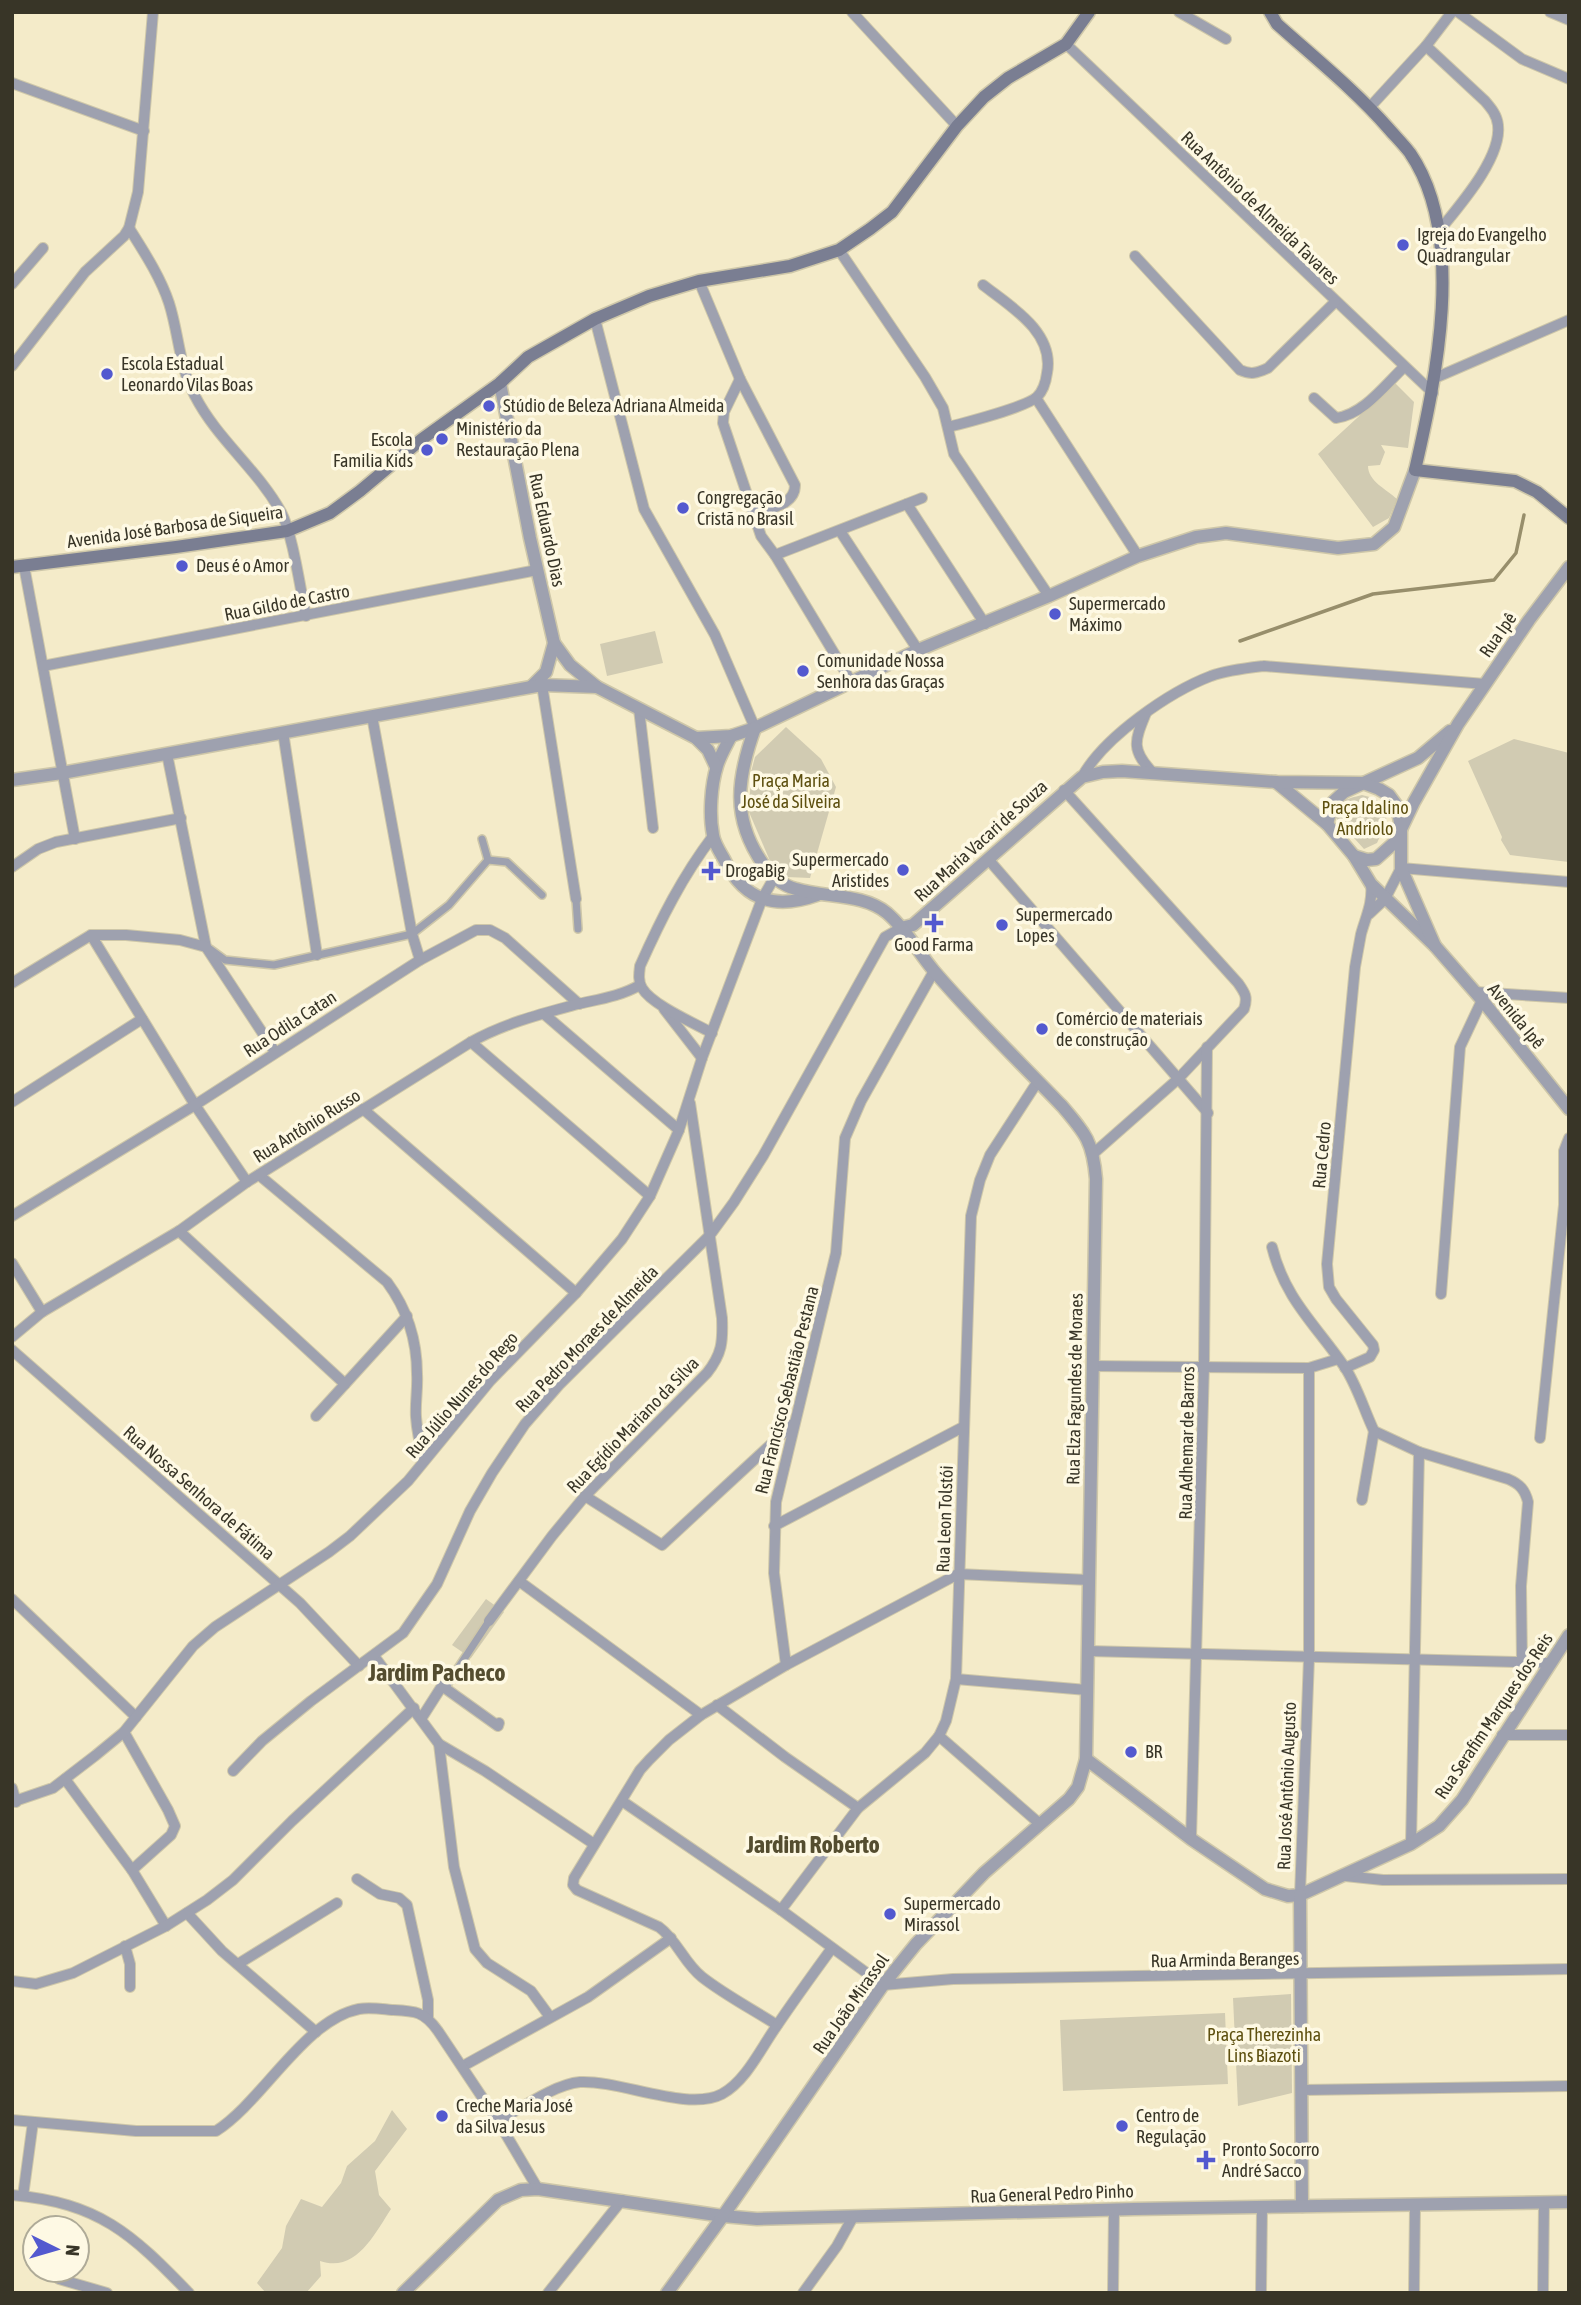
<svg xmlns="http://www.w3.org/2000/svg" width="1581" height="2305" font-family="'Asap Condensed',sans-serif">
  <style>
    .green { fill: #d1cbb2 }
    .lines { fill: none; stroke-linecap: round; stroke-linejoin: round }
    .stream { stroke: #978e6b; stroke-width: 3.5 }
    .pedestrian-casing { stroke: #cec7a9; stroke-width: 10 }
    .minor-casing { stroke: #cec7a9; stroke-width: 12 }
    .tertiary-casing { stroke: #cec7a9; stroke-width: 15 }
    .secondary-casing { stroke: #cec7a9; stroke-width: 15 }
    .pedestrian { stroke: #9ea1af; stroke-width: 7 }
    .minor { stroke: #9ea1af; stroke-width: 10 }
    .tertiary { stroke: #9ea1af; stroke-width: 12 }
    .secondary { stroke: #7a7e92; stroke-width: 12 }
    .poi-dot { fill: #5359cf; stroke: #fef9e4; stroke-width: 2.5 }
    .labels { text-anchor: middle; stroke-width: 7; stroke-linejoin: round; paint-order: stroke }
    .street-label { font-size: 18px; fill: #383527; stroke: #fef9e4 }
    .poi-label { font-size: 18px; fill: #383527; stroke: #fef9e4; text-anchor: start }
    .park-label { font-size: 18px; fill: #5e5010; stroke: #fef9e4 }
    .district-label { font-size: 24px; font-weight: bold; fill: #544d2f; stroke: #fef9e4 }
  </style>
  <rect width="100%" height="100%" fill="#f4ebc9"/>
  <g class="green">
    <path d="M1395,383L1414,402L1408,448L1381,445L1385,452L1380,465L1368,466C1368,481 1386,489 1397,499L1389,518L1373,527L1318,454Z"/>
    <path d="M655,631L663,663L607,676L600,644Z"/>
    <path d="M786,727L821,759L836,787L810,878L787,877L770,861L749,812L751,772L755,757Z"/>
    <path d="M1514,739L1569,753V862L1510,855L1501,840L1502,837L1468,761Z"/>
    <path d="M1362,795C1395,802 1389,818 1377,843L1364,849L1336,818C1338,800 1346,799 1362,795Z"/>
    <path d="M486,1599L504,1612L471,1658L452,1645Z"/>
    <path d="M1291,1994L1292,2093L1238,2106L1233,1998Z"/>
    <path d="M1225,2013L1228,2084L1063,2091L1060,2020Z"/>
    <path d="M392,2110L407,2129L375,2171L379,2195L391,2209C374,2235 356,2273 320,2261L321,2276L306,2293H266L257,2283L282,2248L286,2226L301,2199L322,2207L341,2183L347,2166L375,2141Z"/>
  </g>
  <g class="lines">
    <path class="stream" d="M1240,641L1373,594L1494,580L1516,553L1524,515"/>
    <g class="pedestrian-casing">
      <g id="pedestrian">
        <path d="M482,839L488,860"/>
        <path d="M576,899L578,929"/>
        <path d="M210,949L225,960L274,965L412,934L449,905L488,860L507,862L542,895"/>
        <path d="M445,1688L489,1621"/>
      </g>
    </g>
    <g class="minor-casing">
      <g id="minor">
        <path d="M852,12L957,126"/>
        <path d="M1179,12L1226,39"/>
        <path d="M1458,12L1522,59L1569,79"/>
        <path d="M1550,12L1569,20"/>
        <path d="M1066,44L1433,393"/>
        <path d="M1426,46L1485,101C1491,108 1497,115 1498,125C1502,158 1459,206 1439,231"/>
        <path d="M12,83L144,131"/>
        <path d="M1370,107L1426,46L1452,12"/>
        <path d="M129,228C144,252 160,276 169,303C179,334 179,367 195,396C217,439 258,470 281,512C293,535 300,588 306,616"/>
        <path d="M839,250L925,377L943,408L954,454L1049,596"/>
        <path d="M1135,256L1240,370C1251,375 1257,373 1268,368L1335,302"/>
        <path d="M699,281L740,379L795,485C795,506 769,508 753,514"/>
        <path d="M12,284L43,248"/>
        <path d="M595,319L644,509L715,635L755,728"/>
        <path d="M12,366L85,272L124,236L129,228L138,192L153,12"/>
        <path d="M1435,378L1569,320"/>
        <path d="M740,379L724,412L723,423L761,536L775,555L852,683"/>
        <path d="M1036,398L1138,556"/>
        <path d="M1314,398L1336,418C1363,415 1385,385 1404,367"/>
        <path d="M949,427C967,422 1024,408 1037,397C1043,391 1046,381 1047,373C1055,332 1010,306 983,285"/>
        <path d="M907,504L985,624"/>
        <path d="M840,531L918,650"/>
        <path d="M775,555L922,498"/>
        <path d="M24,566L75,839"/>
        <path d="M43,666L537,570"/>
        <path d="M542,685L576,899"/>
        <path d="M639,709L653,828"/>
        <path d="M1146,713C1134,742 1131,750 1154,774"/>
        <path d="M372,716L412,934L420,960"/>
        <path d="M283,732L317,955"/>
        <path d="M167,754L206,947L275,1052"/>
        <path d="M1082,777C1104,737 1169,692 1211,676C1228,670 1247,668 1264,666L1485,684"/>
        <path d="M1064,790L1238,983C1245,993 1248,997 1244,1009L1178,1079L1094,1153"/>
        <path d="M988,859L1208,1113"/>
        <path d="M12,867L38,849L56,842L181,818"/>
        <path d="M1369,914L1385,899L1401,868L1569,882"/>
        <path d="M91,935L195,1105L247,1182"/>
        <path d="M12,983L91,935H126L180,940L206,947"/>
        <path d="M1475,992L1569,998"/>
        <path d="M664,1009L702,1058"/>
        <path d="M544,1014L679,1130"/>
        <path d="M712,1033C694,1023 652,1005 642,988C638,981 639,974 640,966C661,919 682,877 713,836"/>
        <path d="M471,1042L650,1196"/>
        <path d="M12,1102L142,1019"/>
        <path d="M363,1109L576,1293"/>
        <path d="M259,1175L387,1282C407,1309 417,1340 417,1374C418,1388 415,1403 416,1417C417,1432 420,1445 424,1460"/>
        <path d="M12,1216L195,1105L420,960L476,930H490L505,938L579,1004"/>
        <path d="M179,1231L345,1384"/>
        <path d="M1272,1247C1285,1299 1315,1324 1344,1366C1357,1385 1364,1410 1374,1431L1419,1452L1508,1479C1520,1484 1525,1490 1528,1502L1521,1586L1522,1663"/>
        <path d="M12,1263L42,1312"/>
        <path d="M1441,1294L1460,1047L1482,1000"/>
        <path d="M12,1337L42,1312L179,1231L247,1182L471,1042C505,1023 541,1014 578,1004C600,999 621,996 640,985"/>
        <path d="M12,1350L300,1603L359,1666"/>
        <path d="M1092,1366L1309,1368L1338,1359"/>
        <path d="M1345,1368L1370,1357L1374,1350L1373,1345L1336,1299L1329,1287L1327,1264L1355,967C1357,956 1359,945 1361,934C1366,916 1373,903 1371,884"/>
        <path d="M316,1416L407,1316"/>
        <path d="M1540,1438L1564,1205V1151L1569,1138"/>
        <path d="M585,1496L662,1545L793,1424"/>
        <path d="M1362,1500L1374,1431"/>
        <path d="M774,1526L963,1427"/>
        <path d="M519,1581L701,1715"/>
        <path d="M12,1599L136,1717"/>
        <path d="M489,1621L552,1536L585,1496L707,1373C722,1354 723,1342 722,1318L690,1103"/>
        <path d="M1088,1651L1551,1663"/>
        <path d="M374,1656L439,1744L454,1867L475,1949L487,1963L531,1991L550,2017"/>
        <path d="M786,1665L774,1573L776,1502L836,1253L845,1138L861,1101L934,971"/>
        <path d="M956,1679L1087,1690"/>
        <path d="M717,1705L785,1757L858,1808"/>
        <path d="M421,1719L442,1686L498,1726L499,1723"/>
        <path d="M124,1732L168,1810L175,1826L171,1835L132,1870"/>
        <path d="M1502,1735H1569"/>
        <path d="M939,1736L1040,1824"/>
        <path d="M439,1744L485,1771L594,1844"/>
        <path d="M233,1771L262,1741L311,1701L403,1633L437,1584L470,1511L492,1473L525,1424L559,1385L710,1235L734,1202L763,1156L885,937L901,928"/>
        <path d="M65,1779L132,1870L166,1926"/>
        <path d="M12,1788L16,1802"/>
        <path d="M622,1801L781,1910L883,1985L953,1979L1569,1969"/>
        <path d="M12,1802L53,1788L96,1755L124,1732L193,1646L215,1627L329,1552L350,1536L408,1481L490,1381L576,1293L622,1239L650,1196L679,1130L702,1058L762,899L774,878"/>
        <path d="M1191,1839L1204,1365L1207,1047"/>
        <path d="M1411,1844L1419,1452"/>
        <path d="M1345,1876L1383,1880L1569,1879"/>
        <path d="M357,1879L380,1894L399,1898L407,1905L428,2000V2017"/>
        <path d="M1300,1895L1309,1658V1368"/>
        <path d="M781,1910L858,1808L925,1753L939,1736L946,1721L956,1679L971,1216L980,1180L990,1155L1038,1081"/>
        <path d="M187,1913L222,1951L316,2032"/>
        <path d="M125,1946L130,1964V1987"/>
        <path d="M238,1964L337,1903"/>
        <path d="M12,1981L36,1984L73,1973L166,1926L207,1900L233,1880L292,1821L414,1708"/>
        <path d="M777,2025C752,2009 725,1995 702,1977C684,1963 677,1940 659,1927L577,1890L573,1885L574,1878L640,1770L649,1760L669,1740L701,1715L786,1665L958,1574L1090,1580"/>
        <path d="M463,2066L588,1997L671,1938"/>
        <path d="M1302,2090L1569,2086"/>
        <path d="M12,2120L136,2131H216C263,2101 304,2020 359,2009C370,2007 381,2009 392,2010C415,2011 424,2011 438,2031L498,2121L538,2189"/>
        <path d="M498,2121C520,2109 555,2084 580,2082C620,2080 688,2112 722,2094C746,2081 761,2048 776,2027C794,2000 813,1974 832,1948"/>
        <path d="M12,2195C99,2203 131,2233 189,2293"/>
        <path d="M23,2196L33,2122"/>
        <path d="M59,2279L107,2293"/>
        <path d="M548,2293L622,2200"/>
        <path d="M803,2293L837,2246L853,2217"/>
        <path d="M1113,2293L1114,2210"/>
        <path d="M1261,2293L1262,2207"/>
        <path d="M1414,2293L1415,2206"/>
        <path d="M1543,2293L1544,2202"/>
      </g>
    </g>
    <g class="tertiary-casing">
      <g id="tertiary">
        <path d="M500,383L530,538L554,643L570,665L597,687"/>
        <path d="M532,686L546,672L554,643"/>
        <path d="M731,736C726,746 720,756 717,766C711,785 709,815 713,835C714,843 720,852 724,859C744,901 775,910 817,895"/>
        <path d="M696,738L731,736L755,728L918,650L1049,596L1138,556L1196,537L1226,533L1338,548L1374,544L1394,527L1415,470"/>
        <path d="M12,780L62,773L542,685L597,687L696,738L708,750L716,767"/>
        <path d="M1276,782L1327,824L1354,856L1371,884L1435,946L1482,1000L1569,1109"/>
        <path d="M1327,824L1333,802L1344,792L1418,758L1450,731"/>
        <path d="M1354,856L1367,860L1376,859L1395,842L1414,802L1458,724L1529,620L1569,567"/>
        <path d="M901,928L913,925L1082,777L1103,772L1122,771L1276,782L1363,783L1379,789L1389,795L1397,806L1401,828V868L1435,946"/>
        <path d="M1086,1759L1191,1839L1265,1889L1288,1896L1300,1895L1411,1844L1439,1826L1462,1800L1569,1635"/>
        <path d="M1300,1895L1302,2206"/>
        <path d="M403,2293L498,2200L521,2190L538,2189L723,2216L757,2219L1134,2209L1569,2202"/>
        <path d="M667,2293L723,2216L883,1985L916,1944L984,1873L1069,1799L1078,1787L1086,1759L1096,1179C1093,1142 1086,1134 1062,1106C1019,1061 974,1018 934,971C918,952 906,929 887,913C863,893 825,898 796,889C781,885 772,876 763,864C731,818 737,778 755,728"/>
      </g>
    </g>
    <g class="secondary-casing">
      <g id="secondary">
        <path d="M1270,12L1277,24C1315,58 1356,91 1389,129C1396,137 1404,145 1410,153C1467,236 1436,379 1415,470L1515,481L1537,492L1569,518"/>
        <path d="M12,567L176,547L287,531L330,513L360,491L422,439L500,383L528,357L595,319L649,296L699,281L790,266L839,250L870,229L892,212L957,126L984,97L1008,78L1066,44L1089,12"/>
      </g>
    </g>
    <use href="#pedestrian" class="pedestrian"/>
    <use href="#minor" class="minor"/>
    <use href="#tertiary" class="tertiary"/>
    <use href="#secondary" class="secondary"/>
  </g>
  <g class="poi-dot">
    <circle cx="1403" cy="245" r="7"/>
    <circle cx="107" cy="374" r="7"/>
    <circle cx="489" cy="406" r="7"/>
    <circle cx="442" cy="439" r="7"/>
    <circle cx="427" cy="450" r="7"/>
    <circle cx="683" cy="508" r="7"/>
    <circle cx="182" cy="566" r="7"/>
    <circle cx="1055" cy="614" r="7"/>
    <circle cx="803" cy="671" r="7"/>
    <circle cx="903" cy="870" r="7"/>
    <path d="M707.5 860.5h7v7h7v7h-7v7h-7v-7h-7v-7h7z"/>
    <path d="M930.5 912.5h7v7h7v7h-7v7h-7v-7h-7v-7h7z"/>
    <circle cx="1002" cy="925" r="7"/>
    <circle cx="1042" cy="1029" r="7"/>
    <circle cx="1131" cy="1752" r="7"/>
    <circle cx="890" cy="1914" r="7"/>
    <circle cx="442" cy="2116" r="7"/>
    <circle cx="1122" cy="2126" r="7"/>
    <path d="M1202.5 2149.5h7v7h7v7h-7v7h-7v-7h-7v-7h7z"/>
  </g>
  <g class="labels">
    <g class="street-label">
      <text transform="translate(1260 208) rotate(44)" y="6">Rua Antônio de Almeida Tavares</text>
      <text transform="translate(175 527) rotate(-8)" y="6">Avenida José Barbosa de Siqueira</text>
      <text transform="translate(547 530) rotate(78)" y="6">Rua Eduardo Dias</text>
      <text transform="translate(287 603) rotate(-11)" y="6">Rua Gildo de Castro</text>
      <text transform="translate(1498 635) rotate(-55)" y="6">Rua Ipê</text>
      <text transform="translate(981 841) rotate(-42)" y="6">Rua Maria Vacari de Souza</text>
      <text transform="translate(1516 1016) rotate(51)" y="6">Avenida Ipê</text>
      <text transform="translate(290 1024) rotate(-33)" y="6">Rua Odila Catan</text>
      <text transform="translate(307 1126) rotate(-32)" y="6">Rua Antônio Russo</text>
      <text transform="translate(1322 1155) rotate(-85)" y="6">Rua Cedro</text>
      <text transform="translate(587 1339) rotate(-46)" y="6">Rua Pedro Moraes de Almeida</text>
      <text transform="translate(1075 1389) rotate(-89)" y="6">Rua Elza Fagundes de Moraes</text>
      <text transform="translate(787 1390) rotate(-76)" y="6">Rua Francisco Sebastião Pestana</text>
      <text transform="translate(462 1395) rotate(-49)" y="6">Rua Júlio Nunes do Rego</text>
      <text transform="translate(633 1425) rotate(-46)" y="6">Rua Egídio Mariano da Silva</text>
      <text transform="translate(1187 1443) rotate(-89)" y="6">Rua Adhemar de Barros</text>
      <text transform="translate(199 1493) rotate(41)" y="6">Rua Nossa Senhora de Fátima</text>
      <text transform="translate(945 1519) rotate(-88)" y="6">Rua Leon Tolstói</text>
      <text transform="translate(1494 1716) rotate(-56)" y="6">Rua Serafim Marques dos Reis</text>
      <text transform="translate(1287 1786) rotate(-88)" y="6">Rua José Antônio Augusto</text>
      <text transform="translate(1225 1960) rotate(-1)" y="6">Rua Arminda Beranges</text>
      <text transform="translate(851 2004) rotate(-55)" y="6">Rua João Mirassol</text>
      <text transform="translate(1052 2194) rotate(-2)" y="6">Rua General Pedro Pinho</text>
    </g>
    <g class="poi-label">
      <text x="1417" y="241">Igreja do Evangelho<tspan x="1417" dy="21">Quadrangular</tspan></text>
      <text x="121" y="370">Escola Estadual<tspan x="121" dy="21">Leonardo Vilas Boas</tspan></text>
      <text x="503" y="412">Stúdio de Beleza Adriana Almeida</text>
      <text x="456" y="435">Ministério da<tspan x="456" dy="21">Restauração Plena</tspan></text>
      <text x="413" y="446" text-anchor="end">Escola<tspan x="413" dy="21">Familia Kids</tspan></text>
      <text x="697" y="504">Congregação<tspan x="697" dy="21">Cristã no Brasil</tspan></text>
      <text x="196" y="572">Deus é o Amor</text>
      <text x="1069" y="610">Supermercado<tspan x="1069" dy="21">Máximo</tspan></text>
      <text x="817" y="667">Comunidade Nossa<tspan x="817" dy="21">Senhora das Graças</tspan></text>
      <text x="889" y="866" text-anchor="end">Supermercado<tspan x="889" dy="21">Aristides</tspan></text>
      <text x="725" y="877">DrogaBig</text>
      <text x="1016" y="921">Supermercado<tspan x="1016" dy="21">Lopes</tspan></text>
      <text x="934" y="951" text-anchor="middle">Good Farma</text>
      <text x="1056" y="1025">Comércio de materiais<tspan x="1056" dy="21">de construção</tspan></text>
      <text x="1145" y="1758">BR</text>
      <text x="904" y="1910">Supermercado<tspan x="904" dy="21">Mirassol</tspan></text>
      <text x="456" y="2112">Creche Maria José<tspan x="456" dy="21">da Silva Jesus</tspan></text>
      <text x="1136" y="2122">Centro de<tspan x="1136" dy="21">Regulação</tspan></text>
      <text x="1222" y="2156">Pronto Socorro<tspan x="1222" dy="21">André Sacco</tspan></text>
    </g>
    <g class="park-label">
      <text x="791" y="787">Praça Maria<tspan x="791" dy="21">José da Silveira</tspan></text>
      <text x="1365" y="814">Praça Idalino<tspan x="1365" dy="21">Andriolo</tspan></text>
      <text x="1264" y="2041">Praça Therezinha<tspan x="1264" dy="21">Lins Biazoti</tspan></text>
    </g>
    <g class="district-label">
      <text x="437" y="1681">Jardim Pacheco</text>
      <text x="813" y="1853">Jardim Roberto</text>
    </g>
  </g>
  <rect width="1581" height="2305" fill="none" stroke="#383527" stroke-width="28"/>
  <g transform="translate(56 2249) rotate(95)"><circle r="33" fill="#fef9e4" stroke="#afab98" stroke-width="2"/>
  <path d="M0-5L12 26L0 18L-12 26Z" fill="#5359cf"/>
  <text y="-10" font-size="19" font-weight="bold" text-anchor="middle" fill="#383527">N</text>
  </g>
</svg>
